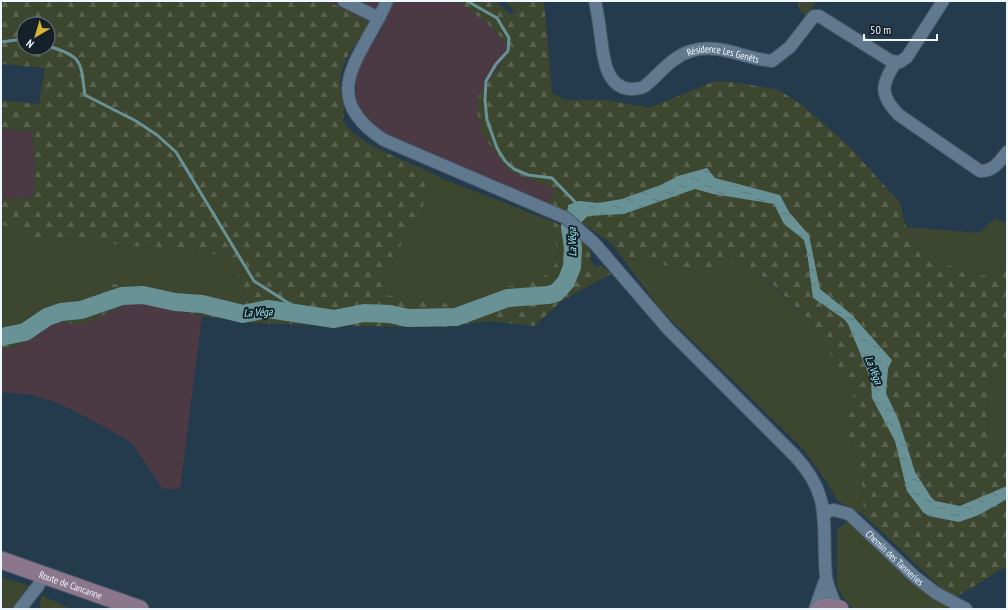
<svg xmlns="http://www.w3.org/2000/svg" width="1008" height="610" font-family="'PT Sans Narrow',sans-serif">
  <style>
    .industrial { fill: #4b3a44 }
    .green { fill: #3d4730 }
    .forest { fill: url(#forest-firs); fill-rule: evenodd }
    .park { fill: url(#park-tufts) }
    .water { fill: url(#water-ripples) }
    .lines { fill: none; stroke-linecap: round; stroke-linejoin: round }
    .stream { stroke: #689296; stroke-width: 3 }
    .river { stroke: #689296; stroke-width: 18 }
    .street-casing { stroke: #465868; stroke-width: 14 }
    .secondary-casing { stroke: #465868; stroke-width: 19 }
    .street { stroke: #60798e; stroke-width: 12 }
    .secondary { stroke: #8b768b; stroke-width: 17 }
    .labels { text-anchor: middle; stroke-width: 4; stroke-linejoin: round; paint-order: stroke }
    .street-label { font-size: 10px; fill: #eef6fe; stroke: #162029 }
    .water-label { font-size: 11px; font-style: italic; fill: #9fecf3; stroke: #162029 }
  </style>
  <defs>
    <pattern id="forest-firs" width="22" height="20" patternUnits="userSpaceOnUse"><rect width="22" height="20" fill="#3d4730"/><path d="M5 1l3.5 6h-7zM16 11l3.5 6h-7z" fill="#59624f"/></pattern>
    <pattern id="park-tufts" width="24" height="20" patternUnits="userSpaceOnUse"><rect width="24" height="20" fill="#3d4730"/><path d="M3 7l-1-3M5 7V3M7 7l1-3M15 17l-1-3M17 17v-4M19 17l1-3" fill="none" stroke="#59624f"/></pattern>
    <pattern id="water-ripples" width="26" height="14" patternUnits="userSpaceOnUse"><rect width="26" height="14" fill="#689296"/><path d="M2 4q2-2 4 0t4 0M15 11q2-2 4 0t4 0" fill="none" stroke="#5c797c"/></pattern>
  </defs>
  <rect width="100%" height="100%" fill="#243a4d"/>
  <g class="industrial">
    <path d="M326,1H458L489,25L506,43L507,54L487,83L509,171L555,189L547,207L474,176L387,134L371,123L359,109L356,96V78L362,60L383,28L369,24Z"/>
    <path d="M1,129L32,132L35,178L34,197L1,199Z"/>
    <path d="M137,302L202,316L180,489H163L132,443L92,420L60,404L33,395L1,392V350L17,346L53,321L83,325L128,303Z"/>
  </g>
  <g class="green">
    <path d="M505,1H522L521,8L515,12Z"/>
    <path d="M426,170L443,179L554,222V238L558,251L556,263L550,273L543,279L491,294L462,305L379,294L407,230L422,220Z"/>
    <path d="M995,218L1007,224V266L991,277L962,272L935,258L906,227L979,233Z"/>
    <path d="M1,225L14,227L30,238H56L232,256L247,302L133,289L108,282L95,298L53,306L9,327L1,328Z"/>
    <path d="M743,259L811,321L854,393L845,426L861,467L864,515L838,501L826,481L804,450L661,310L626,263L633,260L699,271Z"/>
    <path d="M996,366L1007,371V453L988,447L987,397Z"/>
    <path d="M846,522L854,524L955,609H853L843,597L837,586V530Z"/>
    <path d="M1,577L30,586L15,609H1Z"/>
    <path d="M42,595L64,606L76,609H41L40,602Z"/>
  </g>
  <g class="forest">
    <path d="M1,1H326L364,19L369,24C358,41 341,61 340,81C339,95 347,109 343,121C356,143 403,160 426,170L422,220L407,230L379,294L462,305L491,294L496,288C520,284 555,284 558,253C558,248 555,243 554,238C554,233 554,227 554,222C571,229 580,237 591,252L590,260L596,267L603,266L611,274L563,300L534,326L490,321L444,327L345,326L254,323L202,316L137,302L128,303L83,325L53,321L17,346L1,350V328L9,327L53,306L95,298L108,282L133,289L247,301L231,256L56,238H30L14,227L1,225V199L33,197L35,178L32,132L1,129V100L39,104L45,68L1,64ZM24,24H48V48H24Z"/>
    <path d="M458,1H496L510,15L521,8L522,1H544L552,93L566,100H607L649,108L715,81L734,82L779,90L802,105L847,144L900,203L906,227L935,258L962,272L991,277L1007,266V371L996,366L987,397L988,447L1007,453V566L953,599L864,515L861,467L845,426L854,393L811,321L774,286L743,260L699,271L633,260L626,263L611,243L579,221L547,207L554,189L509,171L482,134L477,112L478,97L507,54L506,43L489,25Z"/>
  </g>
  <path class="park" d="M798,1H811L815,3L806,16C801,11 797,8 798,1Z"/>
  <path class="water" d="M707,168L715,178L780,195L789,212L809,235L820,289L851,314L892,360L888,369L886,393L899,421L915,472L931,497L935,501L960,506L1007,486V499L979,515L959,522L928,516L923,512L907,491L895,441L872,398L871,380L848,324L844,319L813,298L807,252L804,240L784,224L774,204L713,194L695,189L624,214L587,216L579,224L567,214L568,205L579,201L598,203L622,199L663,184L678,176Z"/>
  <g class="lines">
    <g class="stream">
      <path d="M467,1L497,18L509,38L508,51L496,64L486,81L485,100L487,120L497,148L505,161L514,169L528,175L552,178L577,204"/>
      <path d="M1,42L24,39"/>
      <path d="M48,46C84,57 80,61 85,95L136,121L157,135L176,152L254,281L290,304L298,315"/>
    </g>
    <path class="river" d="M1,337L25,332L47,317L61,312L81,310L122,296L143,295L175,302L202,304L243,314L268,309L334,319L364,313L390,314L408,318L456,317L508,298L548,295L556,293L566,282L572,267L573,248L570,227L573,218L581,210"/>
    <g class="street-casing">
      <g id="street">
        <path d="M344,1L379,18"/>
        <path d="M387,1C364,55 314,95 384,140L566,218L595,244L669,330L795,456C834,498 821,525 826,576C827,587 833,598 837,608"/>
        <path id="s1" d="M595,1C597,11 599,21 600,31C603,50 603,87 630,89C635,89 641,89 645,86C660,74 671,57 691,51C717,42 746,59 772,61L790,47L814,16H819L891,61L900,62L907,57L943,1"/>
        <path d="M896,62C881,84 879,95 899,115L980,171C993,172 999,162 1007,152"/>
        <path id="s2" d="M824,512L834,510L849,514L915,577L936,593L966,609"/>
        <path d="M20,609L38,586L44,575"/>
        <path d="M815,609L826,578"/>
      </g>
    </g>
    <g class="secondary-casing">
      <g id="secondary">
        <path id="s3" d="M1,560L140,609"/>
        <path d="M820,609L825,607L840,609"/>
      </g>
    </g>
    <use href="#street" class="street"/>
    <use href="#secondary" class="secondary"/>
  </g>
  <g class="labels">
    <g class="street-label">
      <text dy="4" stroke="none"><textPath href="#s1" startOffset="208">Résidence Les Genêts</textPath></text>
      <text dy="4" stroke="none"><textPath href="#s2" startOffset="89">Chemin des Tanneries</textPath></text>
      <text dy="4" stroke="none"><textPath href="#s3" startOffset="74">Route de Cancanne</textPath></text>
    </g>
    <g class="water-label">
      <text transform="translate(572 242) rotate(-91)" y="4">La Véga</text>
      <text transform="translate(258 312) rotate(-3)" y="4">La Véga</text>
      <text transform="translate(874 370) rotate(68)" y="4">La Véga</text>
    </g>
  </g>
  <rect width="1008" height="610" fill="none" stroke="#eef6fe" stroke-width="4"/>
  <g transform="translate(36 36) rotate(218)"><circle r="19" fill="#162029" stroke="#6c767e"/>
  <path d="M0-3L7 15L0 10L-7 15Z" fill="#d8b434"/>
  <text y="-6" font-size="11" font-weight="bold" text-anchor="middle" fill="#eef6fe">N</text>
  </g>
  <path d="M864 34v6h73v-6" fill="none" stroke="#eef6fe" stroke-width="2"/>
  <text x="870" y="34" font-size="12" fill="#eef6fe" stroke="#162029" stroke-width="3" paint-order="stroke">50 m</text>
</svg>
